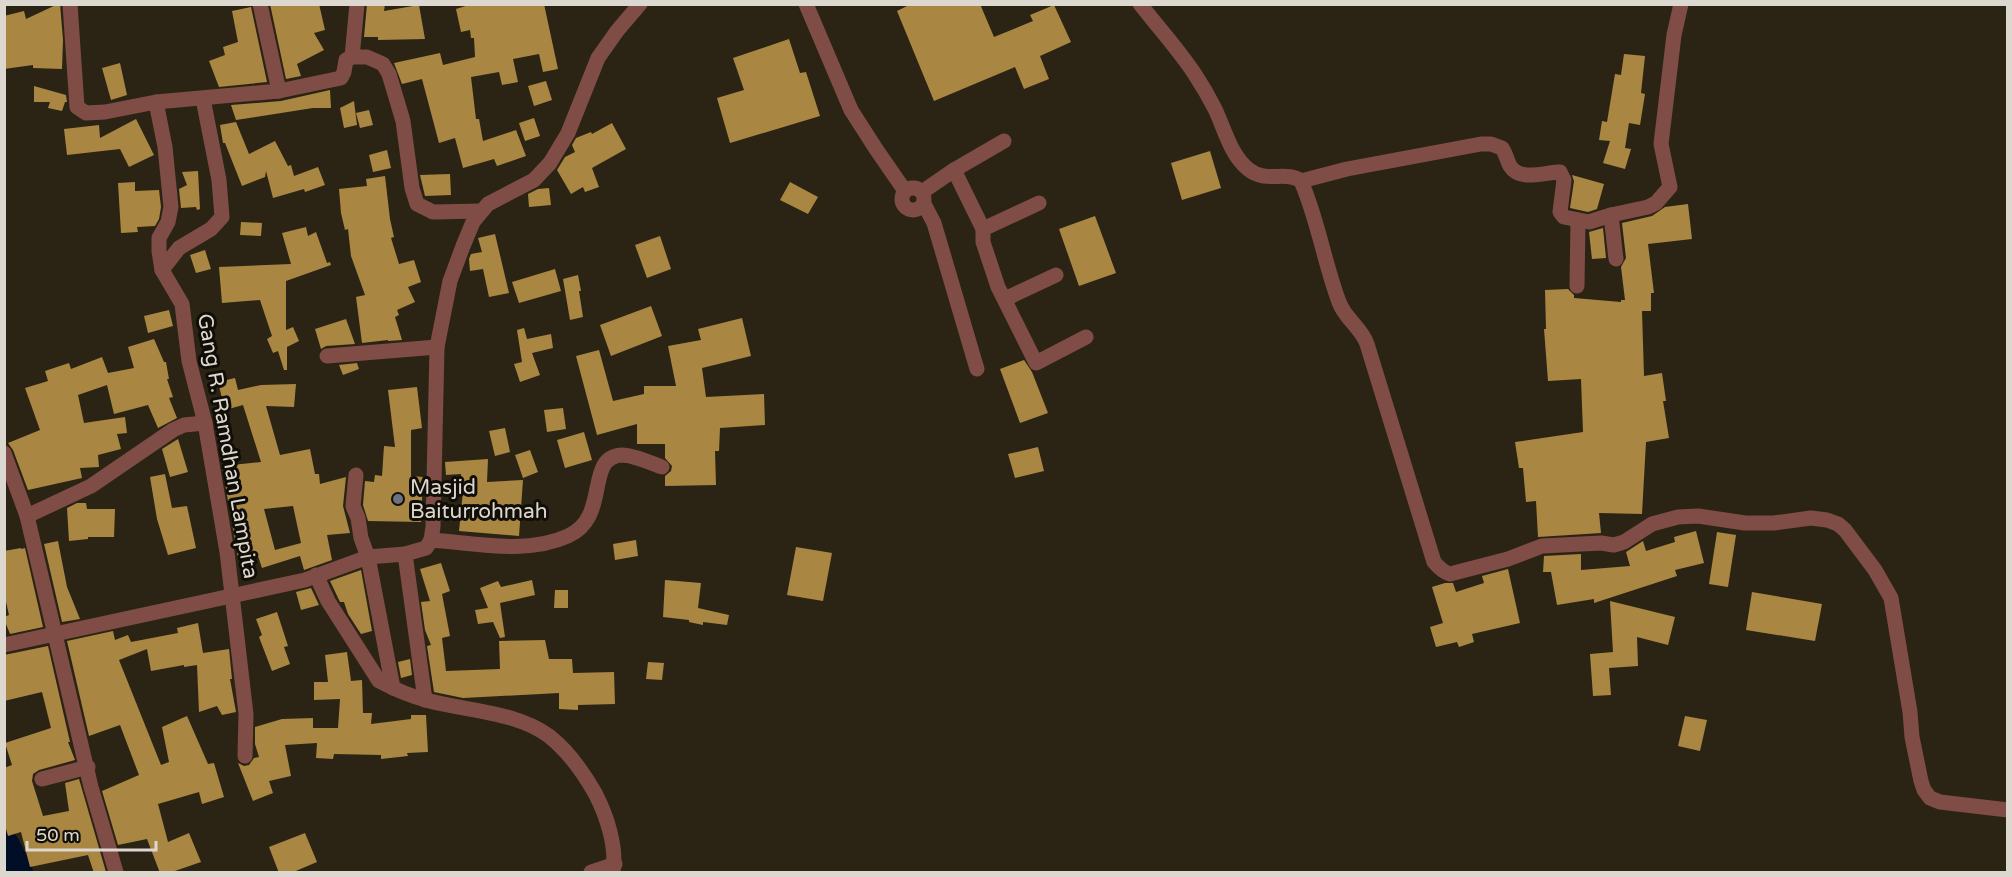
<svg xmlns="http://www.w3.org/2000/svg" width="2012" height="877" font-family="'Varela Round',sans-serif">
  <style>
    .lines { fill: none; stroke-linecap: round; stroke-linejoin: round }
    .river { stroke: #000e26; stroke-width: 32 }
    .building { fill: #a98742; fill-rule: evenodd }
    .street { stroke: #804d46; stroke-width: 15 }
    .worship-dot { fill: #6b7280; stroke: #110e07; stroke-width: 2 }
    .labels { text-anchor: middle; stroke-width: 6; stroke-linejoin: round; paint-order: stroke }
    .street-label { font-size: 21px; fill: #ddd8cf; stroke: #110e07 }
    .poi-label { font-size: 21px; fill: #ddd8cf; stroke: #110e07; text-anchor: start }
  </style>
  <rect width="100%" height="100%" fill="#2b2415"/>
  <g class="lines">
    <path class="river" d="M4,846L17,872"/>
  </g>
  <g class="building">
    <path d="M58,4H60L63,40L62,69L33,68V65L4,69V16L24,11L26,19Z"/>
    <path d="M270,4H319L325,30L314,33L324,50L297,64L301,76L286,79Z"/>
    <path d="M367,4H385L384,11L419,5L425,39L378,40V37H364Z"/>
    <path d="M472,4H544L558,69L543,72L539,54L513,59L518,82L502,85L499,72L471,77L476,119H479L483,141L516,130L526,156L497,166L494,159L463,168L455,138L439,143L422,79L402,84L394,63L440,53L443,65L475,57L474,38H471L470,30L461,32L456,9Z"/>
    <path d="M911,4H980L994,37L1033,21L1030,15L1054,5L1071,42L1040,56L1049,79L1024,89L1015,67L934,101L897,11Z"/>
    <path d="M251,7L267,82L219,87L209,61L225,55L223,47L238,42L232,11Z"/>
    <path d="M789,39L800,73L806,72L820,116L730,143L717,98L744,90L733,58Z"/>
    <path d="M1624,54L1645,56L1641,93L1645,94L1640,125L1629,123L1625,148L1631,149L1625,169L1603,163L1610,141L1599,140L1602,121L1607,122L1615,74L1621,75Z"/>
    <path d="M120,63L127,95L111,100L102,68Z"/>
    <path d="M546,81L552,100L534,106L528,86Z"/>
    <path d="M34,86L66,95L67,102H65L62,111L48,108L50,102H34Z"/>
    <path d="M330,90L331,108H313L236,120L231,105L281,101Z"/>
    <path d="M354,101L357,125L344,128L340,108Z"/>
    <path d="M369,110L373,125L360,128L356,113Z"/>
    <path d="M534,118L540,136L525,141L519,123Z"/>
    <path d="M136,119L154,155L129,167L120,149L67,155L64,129L99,125L100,138Z"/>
    <path d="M236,122L249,154L275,141L288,166L291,165L294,176L318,167L325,185L305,192L304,189L273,198L266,171L265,177L242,186L225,143H223L220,125Z"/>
    <path d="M612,123L626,149L592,168L599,187L585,192L583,187L571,194L557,170L565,157L575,152L572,145L576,138L591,132L592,134Z"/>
    <path d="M387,150L391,168L373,172L369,155Z"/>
    <path d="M1210,151L1221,188L1182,200L1171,163Z"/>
    <path d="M198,171L200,209L197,210L196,207L181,208L179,189L187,185L182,172Z"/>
    <path d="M450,174L451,195L425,196L420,175Z"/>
    <path d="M1572,175L1604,184L1597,209L1588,212L1570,208L1574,181Z"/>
    <path d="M385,176L390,219L394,237L391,238L399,264L414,260L421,282L408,287L415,302L397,310L399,315L395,317L402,340L388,341V340L362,343L356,297L365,295L351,256L348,229L345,230L341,213L339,189L367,186L366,179Z"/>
    <path d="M135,182V191L159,190L161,207L159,219L155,226L137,227L138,232L121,233L118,183Z"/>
    <path d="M790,182L818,197L808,214L780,200Z"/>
    <path d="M549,188L551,205L529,207L528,194L538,189Z"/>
    <path d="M1688,204L1692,239L1648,244L1654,293H1651V311H1642L1644,376L1662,373L1666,401H1663L1669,438L1646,442L1642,514L1599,513L1601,533L1538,537L1536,501L1526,502L1523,468H1519L1515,442L1583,432L1581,379L1548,381L1544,329H1546L1545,290L1568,289L1574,295V298L1621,302V300H1625L1621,267L1626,258L1622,223L1652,216L1665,207Z"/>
    <path d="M1095,216L1116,273L1079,286L1059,229Z"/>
    <path d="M241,222L262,223L261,236L240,235Z"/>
    <path d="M306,227L308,236L316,232L327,263L330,262L331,265L286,281V330L293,327L299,341L287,347V370H284L278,351L273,353L267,339L272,336L260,300L222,303L219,267L291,264L282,233Z"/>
    <path d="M1603,228L1606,258L1592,259L1589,232Z"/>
    <path d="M495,234L509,293L489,297L483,269L470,271L469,259L471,254L482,252L478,238Z"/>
    <path d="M660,236L671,269L647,278L635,245Z"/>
    <path d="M205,250L211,269L196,273L190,255Z"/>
    <path d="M555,269L561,291L519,303L512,282Z"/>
    <path d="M578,275L581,291H579L583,317L570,320L563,279Z"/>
    <path d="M651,306L662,336L611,356L600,325Z"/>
    <path d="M169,310L173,326L148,333L144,316Z"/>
    <path d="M742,318L751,356L702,368L706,397L764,394L765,425L720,428L719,451H715L716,485L665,486V476L671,471L672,466L665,458V444H637V424L597,435L576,356L599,350L613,401L644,394V386H676L668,346L701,340L698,329Z"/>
    <path d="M346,319L355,344L326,346L321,349L315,329Z"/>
    <path d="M524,328L527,339L551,334L553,348L532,353L540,375L520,382L514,364L522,362L517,330Z"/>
    <path d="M154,339L164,362H166L169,379H167L173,397L169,398L177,418L158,428L148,405L114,414L107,385L78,395L84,423L125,417L127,433L117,434L121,449L98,455L99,467L80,468L82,478L28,490L13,450L8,443L40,430L25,388L48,381L45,371L69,363L71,369L102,357L108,373L134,368L128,347Z"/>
    <path d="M1024,360L1032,372L1048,413L1020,423L1000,369Z"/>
    <path d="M357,363L359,369L343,375L339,365Z"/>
    <path d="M235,378L238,390L261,385L296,384L294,407L266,406L280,455L310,449L315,474H319L320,484L346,477L343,506L350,533L327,535L332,560L304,570L300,556L262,568L257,553L238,558L222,466L261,462L243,405L225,410L218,382ZM293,506L301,543L275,550L264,509Z"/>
    <path d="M417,387L422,428L411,430V476L423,477L421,522L368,521L363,505L365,481L374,482L375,475L382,476L384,446L395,447L388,390Z"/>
    <path d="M563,408L566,429L547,432L544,410Z"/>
    <path d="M505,428L510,452L495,456L489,431Z"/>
    <path d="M584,432L592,460L565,468L557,440Z"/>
    <path d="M178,439L188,472L170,477L162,449Z"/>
    <path d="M1038,447L1044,471L1015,478L1008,454Z"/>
    <path d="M530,450L538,472L523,478L515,455Z"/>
    <path d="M488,459L487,482L523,480L519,536L459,531L463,491L461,490V474L446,475L445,462Z"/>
    <path d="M165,474L172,508L187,506L196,548L168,555L157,519L150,477Z"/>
    <path d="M77,503H86L87,509H115L114,537H88V539L69,541L67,508Z"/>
    <path d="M1696,531L1704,563L1675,570L1677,576L1594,603V599L1557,605L1551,572H1543L1544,556L1581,554V570L1630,566L1626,552L1643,541L1646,551L1675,542L1674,537Z"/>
    <path d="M1717,532L1736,535L1728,587L1709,584Z"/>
    <path d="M636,540L638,556L615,560L613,544Z"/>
    <path d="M58,541L67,587L80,619L62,622L44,544Z"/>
    <path d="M796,547L832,553L823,601L787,595Z"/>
    <path d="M21,548V549L25,548L43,627L10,634L4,619V617L9,615L4,593V551Z"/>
    <path d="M441,563L450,591L442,594L450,636L442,638L446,671L500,669L499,641L545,640L549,659H572L573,673L614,672L615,704L578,705V710L559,709V693L463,698L434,692L427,646L431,645L425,630L421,602L430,601L420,569Z"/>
    <path d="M1508,569L1520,623L1472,634L1474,642L1459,647L1457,642L1436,647L1430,627L1443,623L1432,587L1445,583H1453L1456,592L1484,583L1482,576Z"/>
    <path d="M361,570L372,631L361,634L348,614L344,602H340L330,581Z"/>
    <path d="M532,580L535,595L500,603L505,637L500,638L493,622L478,624L475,610L488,608L480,588L498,581L501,587Z"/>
    <path d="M665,580L701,583L698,608L729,615L727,625L703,622V625L689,622V620L663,617Z"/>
    <path d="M311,588L319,605L301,610L296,592Z"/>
    <path d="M555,590H568V608H554Z"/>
    <path d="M1752,592L1822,604L1815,641L1746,630Z"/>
    <path d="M1610,601L1675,617L1668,645L1637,637L1638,666L1609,668L1611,695L1593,696L1590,654L1613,652Z"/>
    <path d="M277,612L288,646L284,647L290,664L272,671L259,637L262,635L256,619Z"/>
    <path d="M198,623L203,653L229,649L232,679H230L236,712L222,715L217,706L199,712L197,665L184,667V665L151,671L147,649L119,660L161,765L169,762L162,727L187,716L208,764L214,763L224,797L202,804L199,792L158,804L168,842L189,833L201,862L169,873H160L147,839L118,845L102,791L139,775L120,725L89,736L67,641L113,631L115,640L128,635L131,642L178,633L177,628Z"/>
    <path d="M48,646L70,742H68L75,760L39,770L33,774L32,781L43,816L69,811L65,783L79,779L106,872L103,873H94L88,855L30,867L21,832L8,836L4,822V768L12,765L5,743L51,728L42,692L4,701V655Z"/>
    <path d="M347,652L351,681L362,680L363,713H372L371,724L411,719V715H426L428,752L407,753L408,756L381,759V755L334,754L333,759L316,758L317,743L285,745L291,776L269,781L273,793L253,801L238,763L244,766L249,765L254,758L259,757L255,744V727L282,719L313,718V728H338L340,699L314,700V682H328L325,655Z"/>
    <path d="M410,659L412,675L401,678L398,662Z"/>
    <path d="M648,662L664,663L662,680L646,679Z"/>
    <path d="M1685,716L1707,720L1700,751L1678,746Z"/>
    <path d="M305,833L317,862L291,873H279L269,847Z"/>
  </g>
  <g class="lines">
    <g class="street">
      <path d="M70,4L77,107L86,113L105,112L156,102L279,91L260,4"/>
      <path d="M806,4L851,110L876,149L905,191"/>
      <path d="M1140,4C1158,27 1178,49 1194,73C1202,85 1209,97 1215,109C1225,130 1230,154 1248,169C1266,184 1286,170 1301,181C1318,220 1324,262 1339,302C1345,319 1361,327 1367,344L1434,562C1439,568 1443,572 1450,574L1508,559L1542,546L1601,543L1614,545L1624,542L1652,524L1678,517L1698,516L1745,523H1774L1811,518L1827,520L1838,524L1845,530L1875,570L1891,598L1910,712L1912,737L1921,781L1924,790L1930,798L1940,802L2008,810"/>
      <path d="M352,57L357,4"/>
      <path d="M279,91L341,78L344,72L346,60L352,57H367L383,64L389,74L403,121L412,188L417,204L433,212L481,211"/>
      <path d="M156,102L165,147L171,207L168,222L159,238V251L162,270L182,304L189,361L205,423L227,552L246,714L245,756"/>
      <path d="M954,170L1004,141"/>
      <path d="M1301,181L1347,169L1481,144H1491L1502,148C1506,154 1507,160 1510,166C1520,182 1546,172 1560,172L1564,180L1560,212L1564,217L1589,222L1611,215L1648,207L1656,203L1670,187L1661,144L1674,35L1681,4"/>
      <circle cx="913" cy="199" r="11"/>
      <path d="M922,192L954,170L983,229V242L998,287L1036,363L1086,337"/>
      <path d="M924,204L934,223L977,369"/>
      <path d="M1611,215L1616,259"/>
      <path d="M983,229L1039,203"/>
      <path d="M162,270L179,248L211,229L222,217L219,180L203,99"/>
      <path d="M1577,286L1578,220"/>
      <path d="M1005,299L1056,275"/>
      <path d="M327,356L437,347"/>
      <path d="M4,453L27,516L91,787L116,872"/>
      <path d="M356,475L353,506L358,518L361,538L368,557L393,688"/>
      <path d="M27,516L91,486L173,430L184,425L205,423"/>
      <path d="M431,540C475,543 526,555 568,536C611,517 584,457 622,455C634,455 650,463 662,467"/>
      <path d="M405,554L425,700"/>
      <path d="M316,575L328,601L379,681C394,689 410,696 426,700C465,711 515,711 549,736C568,751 583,772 595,793C607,816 617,847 613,872"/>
      <path d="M4,645L305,580L368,557L405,554L426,548L431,540L433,527L437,347L450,281L463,246L473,222L488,204L534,180L550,163L568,133L598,58L617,31L640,4"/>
      <path d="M42,779L88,767"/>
      <path d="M591,872L615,864"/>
    </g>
  </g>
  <circle class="worship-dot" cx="398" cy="499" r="6"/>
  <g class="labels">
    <g class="street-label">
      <text transform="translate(228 446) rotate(80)" y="7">Gang R. Ramdhan Lampita</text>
    </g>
    <g class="poi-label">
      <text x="410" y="494">Masjid<tspan x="410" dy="24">Baiturrohmah</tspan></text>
    </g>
  </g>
  <rect width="2012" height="877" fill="none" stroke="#ddd8cf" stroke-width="12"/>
  <path d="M27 841v9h129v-9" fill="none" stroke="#ddd8cf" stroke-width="3"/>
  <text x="36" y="841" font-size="18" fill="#ddd8cf" stroke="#110e07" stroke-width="4.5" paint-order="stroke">50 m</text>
</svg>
